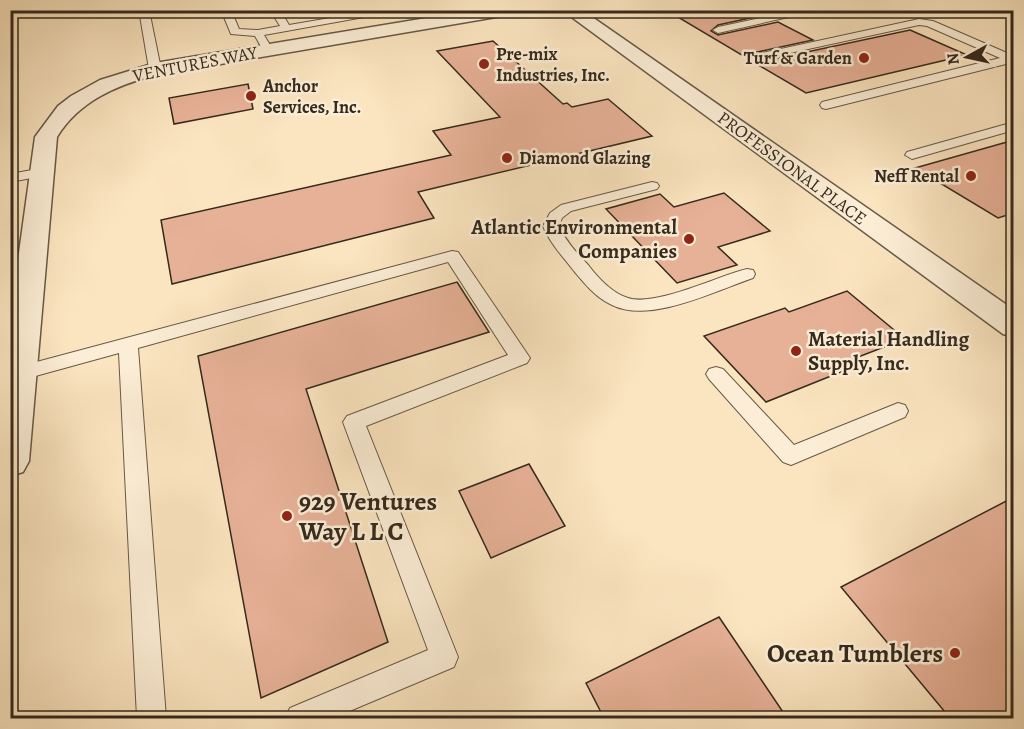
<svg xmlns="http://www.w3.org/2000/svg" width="1024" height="729" font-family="Alegreya,serif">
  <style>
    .building { fill: #e7b197; stroke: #352a1d; stroke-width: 1.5 }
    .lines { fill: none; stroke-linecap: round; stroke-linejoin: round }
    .service-casing { stroke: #665946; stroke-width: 2 }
    .minor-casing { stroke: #665946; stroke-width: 3 }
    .service { fill: #fceed6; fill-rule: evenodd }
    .minor { fill: #fceed6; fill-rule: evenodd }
    .poi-dot { fill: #8f2418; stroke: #fceed6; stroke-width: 2 }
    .labels { text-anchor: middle; stroke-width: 5; stroke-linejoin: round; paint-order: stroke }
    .far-poi-label { font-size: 18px; font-weight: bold; fill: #352a1d; stroke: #fceed6; text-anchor: start }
    .far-street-label { font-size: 18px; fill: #352a1d; stroke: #fceed6 }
    .poi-label { font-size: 21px; font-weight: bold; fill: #352a1d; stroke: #fceed6; text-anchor: end }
    .near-poi-label { font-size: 26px; font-weight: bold; fill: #352a1d; stroke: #fceed6; text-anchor: start }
  </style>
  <rect width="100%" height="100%" fill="#fbe5c0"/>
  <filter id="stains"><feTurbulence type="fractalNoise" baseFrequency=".00333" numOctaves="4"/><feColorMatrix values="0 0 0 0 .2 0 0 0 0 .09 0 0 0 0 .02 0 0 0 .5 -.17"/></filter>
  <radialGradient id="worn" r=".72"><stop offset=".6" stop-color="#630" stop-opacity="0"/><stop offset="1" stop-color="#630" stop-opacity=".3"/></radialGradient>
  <g class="building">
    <path d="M666,10H755L764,15L718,25L711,31L718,35L778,22L813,40L753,53L745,57Z"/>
    <path d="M910,30L967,55L806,93L755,63Z"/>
    <path d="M493,41L563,104L567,103L572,107L608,99L652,136L418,192L434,218L172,284L161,220L451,155L433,131L500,117L437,51Z"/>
    <path d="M248,84L253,109L174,124L169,98Z"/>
    <path d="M1014,140V213L998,218L915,168Z"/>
    <path d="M724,193L770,231L718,247L737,265L677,283L606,209L660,194L674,207Z"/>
    <path d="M457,282L489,332L306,389L388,642L261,698L198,356Z"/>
    <path d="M847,291L905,339L845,362L851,368L766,402L704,336L785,308L789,312Z"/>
    <path d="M529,464L565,526L491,558L459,491Z"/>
    <path d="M1014,497V718H950L841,587Z"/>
    <path d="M719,617L787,718H604L586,683Z"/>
  </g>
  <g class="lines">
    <g class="service-casing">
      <g id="service">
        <path d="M139,10H149L161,69L159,71L155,72L149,69Z"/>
        <path d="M221,10H231L239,29L258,30L280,26L270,10H280L289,25L377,10H403L264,35L273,50L268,53L264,52L255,36L231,34Z"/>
        <path d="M798,10H820L718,33L713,30L718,27Z"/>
        <path d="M919,19L933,21L1014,56V62L826,109L822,108L820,105L822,102L1000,58L927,26L919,25L753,61L747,58L753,55Z"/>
        <path d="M1014,122V130L912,159L905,155L907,152Z"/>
        <path d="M43,168L50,172L48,175L10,182V174Z"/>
        <path d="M652,182L657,183L659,186L657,189L571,211L562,218L559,226C566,242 578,254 589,266C599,279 612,293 628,298C655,307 718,276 747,269L753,270L755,274L753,278C715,291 650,324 612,305C596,298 585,284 574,271C563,257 550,243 543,226L550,213L561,205Z"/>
        <path d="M452,251L458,252L530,358L527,363L366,426L458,657L454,667L333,718H285L290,708L428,650L343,422L347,416L508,355L448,262L138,348L166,718H137L119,353L21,380L14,378L11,373L14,368Z"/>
        <path d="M716,367L723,369L794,445L898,403L905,405L908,411L905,417L791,465L783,462L709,379L706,374L709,369Z"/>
      </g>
    </g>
    <g class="minor-casing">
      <g id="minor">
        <path d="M475,10H516L508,15L156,75C117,85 79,101 57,137L29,461L23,472L10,476V318L35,137L58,106L71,96L100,80L155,63Z"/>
        <path d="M562,10H582L1014,310V337L1003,334Z"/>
      </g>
    </g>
    <use href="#service" class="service"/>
    <use href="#minor" class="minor"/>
  </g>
  <g class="poi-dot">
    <circle cx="864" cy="58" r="6"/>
    <circle cx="484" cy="64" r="6"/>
    <circle cx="251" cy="96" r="6"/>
    <circle cx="507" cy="158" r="6"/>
    <circle cx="971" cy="176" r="6"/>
    <circle cx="689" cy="239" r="6"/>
    <circle cx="796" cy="351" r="6"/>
    <circle cx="287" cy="516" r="6"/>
    <circle cx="955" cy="653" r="6"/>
  </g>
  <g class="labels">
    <g class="far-poi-label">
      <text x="496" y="60">Pre-mix<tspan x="496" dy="21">Industries, Inc.</tspan></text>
      <text x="852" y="64" text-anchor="end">Turf &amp; Garden</text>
      <text x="263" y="92">Anchor<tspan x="263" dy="21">Services, Inc.</tspan></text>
      <text x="519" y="164">Diamond Glazing</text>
      <text x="959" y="182" text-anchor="end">Neff Rental</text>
    </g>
    <g class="far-street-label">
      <text transform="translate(195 64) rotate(-11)" y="6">VENTURES WAY</text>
      <text transform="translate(792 168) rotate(36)" y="6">PROFESSIONAL PLACE</text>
    </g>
    <g class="poi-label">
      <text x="677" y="234">Atlantic Environmental<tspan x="677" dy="24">Companies</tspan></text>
      <text x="808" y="346" text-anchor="start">Material Handling<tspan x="808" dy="24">Supply, Inc.</tspan></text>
    </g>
    <g class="near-poi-label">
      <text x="299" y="510">929 Ventures<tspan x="299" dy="30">Way L L C</tspan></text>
      <text x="943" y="662" text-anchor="end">Ocean Tumblers</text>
    </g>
  </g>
  <rect width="1024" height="729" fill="none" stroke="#fbe5c0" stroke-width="36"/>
  <rect x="12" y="12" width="1000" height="705" fill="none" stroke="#352a1d" stroke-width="3"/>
  <rect x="18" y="18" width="988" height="693" fill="none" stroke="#352a1d" stroke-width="1.5"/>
  <g transform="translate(967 57) rotate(262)" stroke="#fceed6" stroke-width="4.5" paint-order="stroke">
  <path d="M0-4.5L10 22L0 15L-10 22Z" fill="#352a1d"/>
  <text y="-9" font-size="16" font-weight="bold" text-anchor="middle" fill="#352a1d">N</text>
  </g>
  <rect width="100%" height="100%" filter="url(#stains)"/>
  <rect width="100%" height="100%" fill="url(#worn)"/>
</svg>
